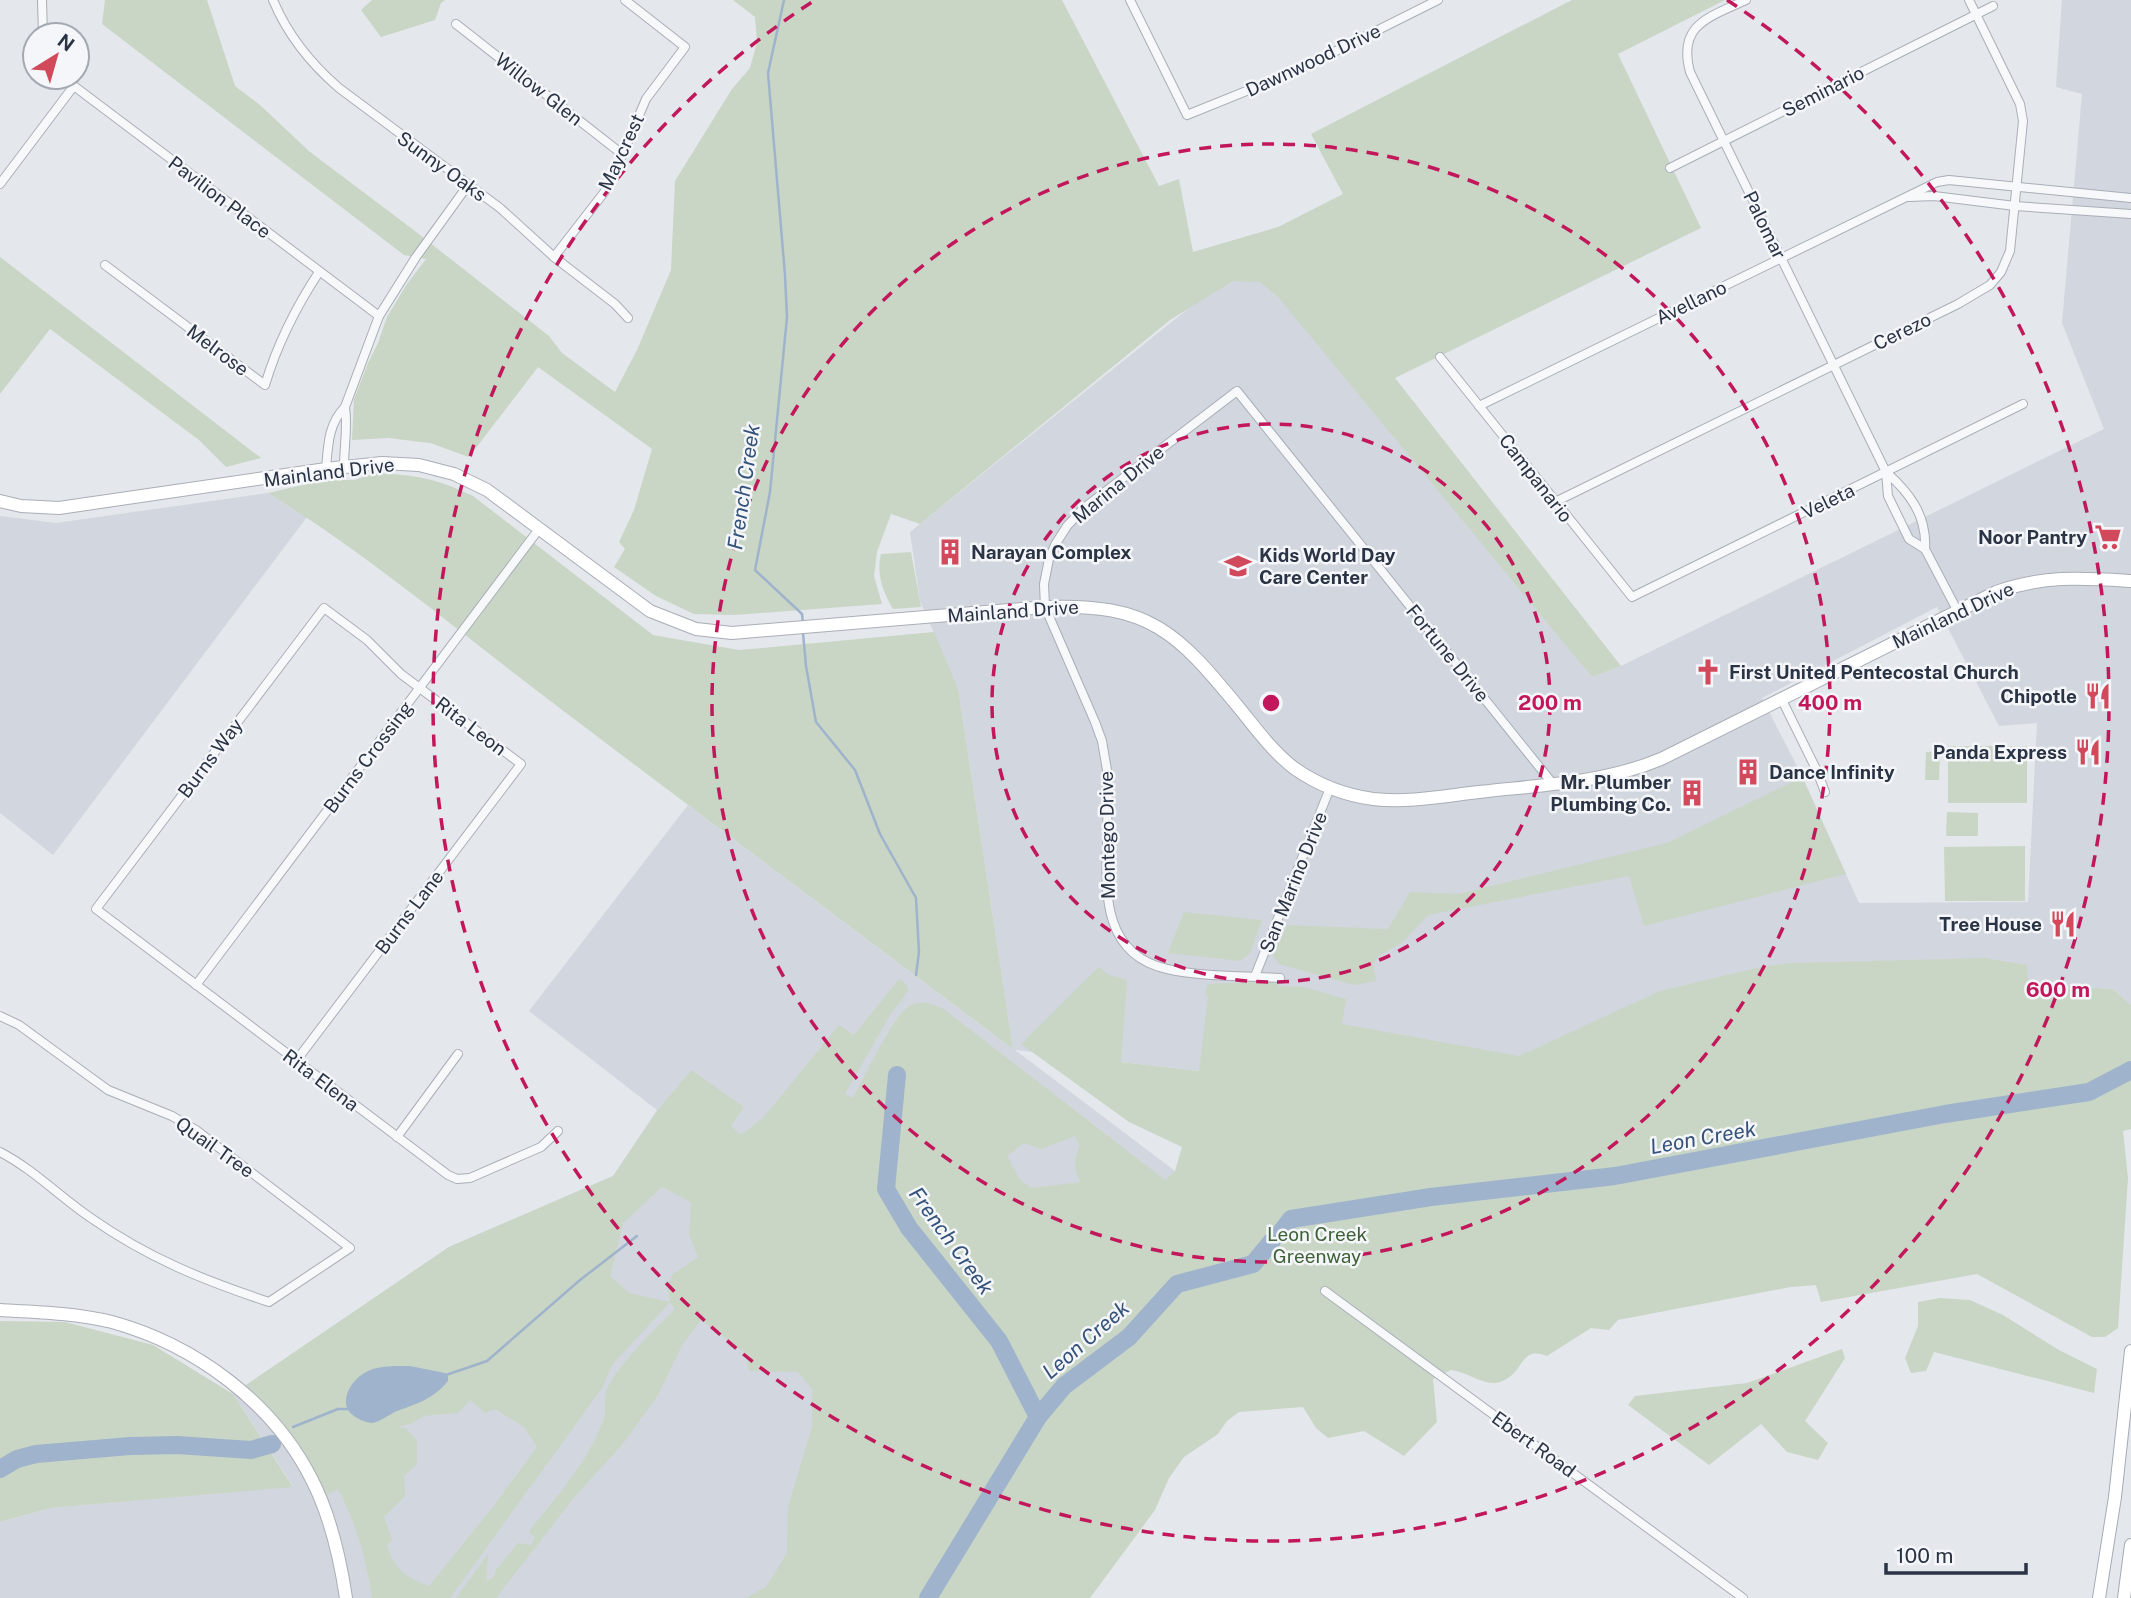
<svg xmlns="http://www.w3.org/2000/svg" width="2131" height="1598" font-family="'Public Sans',sans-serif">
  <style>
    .built { fill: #d2d6de; fill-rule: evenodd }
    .green { fill: #c9d6c5; fill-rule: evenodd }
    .water { fill: #9fb4cc }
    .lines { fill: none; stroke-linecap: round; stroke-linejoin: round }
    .stream { stroke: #9fb4cc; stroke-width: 2.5 }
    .river { stroke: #9fb4cc; stroke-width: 18 }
    .street-casing { stroke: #a9aeb7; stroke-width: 10 }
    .secondary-casing { stroke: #a9aeb7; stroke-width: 14 }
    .primary-casing { stroke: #a3abb8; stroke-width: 14 }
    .street { stroke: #f7f8fa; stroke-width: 8 }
    .secondary { stroke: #fff; stroke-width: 12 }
    .primary { stroke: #fff; stroke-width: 12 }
    .ring { fill: none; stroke: #c2185b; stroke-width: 3.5; stroke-dasharray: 12 9 }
    .labels { text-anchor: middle; stroke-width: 5; stroke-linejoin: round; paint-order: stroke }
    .street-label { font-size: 19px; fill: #2b3445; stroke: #f4f6f9 }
    .poi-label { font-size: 19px; font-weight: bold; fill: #2b3445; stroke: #f4f6f9; text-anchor: end }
    .park-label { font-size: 19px; fill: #3f6138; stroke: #f4f6f9 }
    .water-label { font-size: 21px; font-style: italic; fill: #34527a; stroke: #f4f6f9 }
    .centre { fill: #c2185b; stroke: #f4f6f9; stroke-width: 3.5 }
    .ring-label { font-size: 21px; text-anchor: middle; font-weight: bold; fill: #c2185b; stroke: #f4f6f9; stroke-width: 5; stroke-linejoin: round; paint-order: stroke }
  </style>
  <rect width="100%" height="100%" fill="#e4e7ec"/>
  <g class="built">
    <path d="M2062,0H2131V1005L2113,989L2027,984L1492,1093L1348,1088L1015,1050L1175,1171L1007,1331L775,1598H0V1522L50,1508L293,1486L233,1394L449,1247L613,1176L657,1110L529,1011L688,805L1013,1049L958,688L920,601L910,532L1255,255L1592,677L1621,666L2104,429L2062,323L2082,94L2056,87ZM1937,607L1999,726L2037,723L2028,902L1859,903L1803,778L1762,698Z"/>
    <path d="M268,493L307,517L53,855L0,813V516L56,523Z"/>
  </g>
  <g class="green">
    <path d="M105,0H207L235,86L260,105L310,152L411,228L549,336L562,353L615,392L637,350L671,270L675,181L732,89L750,68L757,42L755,17L733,0H1062L1159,186L1179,179L1193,252L1278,227L1343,194L1311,134L1572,0H1725L1618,54L1701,228L1395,378L1621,666L1592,677L1278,297L1260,282L1233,281L1170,320L920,524L891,514L877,552L874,576L882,604L735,615L694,614L656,596L614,567L625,549L619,542L634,510L652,449L538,367L469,457L430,443L388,438L352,440L354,399L368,363L378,343L387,317L407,284L426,259L404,255L102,24Z"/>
    <path d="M372,0H445L441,3L435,20L381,37L361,10Z"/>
    <path d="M0,257L261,458L226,467L199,440L50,329L0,394Z"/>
    <path d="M374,473C416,475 435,478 473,496L653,635L739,650L934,632L958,688L1013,1049C860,934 706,819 553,703C459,632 369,555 268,493L325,480H355Z"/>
    <path d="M911,552L921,607L893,609C883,592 876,574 881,554Z"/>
    <rect x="1948" y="746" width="79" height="57"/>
    <path d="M1926,752H1940L1939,780H1925Z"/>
    <path d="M1802,777L1846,874L1644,926L1629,876L1428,915L1403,942L1379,956L1373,964L1376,981L1354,985L1279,964L1273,955L1287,925L1388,929L1410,892L1459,894L1667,843Z"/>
    <path d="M1947,812L1978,813V836H1946Z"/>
    <path d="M2025,846V901H1945L1944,847Z"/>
    <path d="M1184,912L1262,920L1250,953L1240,961L1168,953Z"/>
    <path d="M1985,958L2027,965L2028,984L2113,989L2131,1005V1129L2123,1131L2128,1178L2118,1328L2105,1337H2092L1977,1274L1821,1302L1816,1285L1791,1287L1618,1320L1609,1330L1591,1328L1547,1356C1522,1346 1524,1368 1508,1378C1488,1392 1471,1372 1451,1370L1433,1379L1437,1422L1404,1456L1364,1431L1328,1438L1316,1428L1303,1407L1239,1412L1227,1421L1218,1434L1184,1457L1169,1478L1155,1510L1090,1598H746L766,1587L787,1553L788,1507L812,1427V1389L798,1372L749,1371L746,1354L701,1320L682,1345L658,1395L622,1445L576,1495L496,1598H456L488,1554L486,1581L494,1577L496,1570L518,1543L531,1545L535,1538L529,1531C557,1497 589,1460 604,1419C607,1411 603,1401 606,1392C614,1368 656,1328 675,1309L670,1302L612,1365L602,1388L450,1598H372C366,1559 357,1524 338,1489L327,1495C303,1448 284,1422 246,1385L449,1247L613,1176L658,1110L691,1070L744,1107L731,1126L741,1135L763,1118L839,1025L854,1035L899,979L906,984L908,991L890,1015L845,1094L853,1098C863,1080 893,1016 908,1007C920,999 934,1004 945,1010L1165,1180L1175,1171L1182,1147L1129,1122L1021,1044L1099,967L1109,975L1127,980L1121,1062L1199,1071L1208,996L1205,995L1207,984L1278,981L1279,986L1303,987L1346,999L1342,1024L1519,1056L1660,991L1761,967L1791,963ZM1075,1136L1080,1145C1074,1159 1073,1170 1081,1182L1032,1188L1020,1180L1007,1156L1024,1143L1042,1149ZM662,1187L691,1202L689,1234L698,1257L673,1274L667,1286L670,1302L629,1293L610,1276L623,1223ZM470,1400L485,1413L495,1409L524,1427L537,1447L493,1507L429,1586C404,1576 397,1572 387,1546L392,1539L384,1517L405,1496L404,1476L417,1464V1441L406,1428L397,1427L410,1424L424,1416L458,1413Z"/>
    <path d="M1940,1298L1970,1300L2003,1315L2059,1350L2097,1369L2094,1393L1934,1352L1926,1371L1911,1373L1905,1358L1918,1326V1302Z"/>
    <path d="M0,1321L65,1322L153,1345L233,1394L293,1487L50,1508L0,1522Z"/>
    <path d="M1842,1349L1845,1358L1805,1421L1828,1443L1818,1460L1787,1452L1761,1424L1709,1465L1628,1405L1635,1396L1747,1383Z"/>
  </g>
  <path class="water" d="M410,1366L445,1373L448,1376V1381C433,1399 419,1403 397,1411C390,1414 380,1422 372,1423C368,1423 360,1420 357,1418C335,1406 350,1380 366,1372C379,1365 396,1366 410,1366Z"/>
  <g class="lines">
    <g class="stream">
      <path d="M784,0L768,73L785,275L787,317L770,492L755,570L802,614L803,623"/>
      <path d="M803,633L806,666L816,722L855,770L880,834L916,898L919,952L916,975"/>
      <path d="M443,1376L487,1361L580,1280L637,1236"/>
      <path d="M293,1427L338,1409H349"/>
    </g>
    <g class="river">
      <path d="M897,1075L886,1189L909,1228L999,1341L1038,1417"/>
      <path d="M1281,1232L1291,1219L1431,1197L1615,1176L1945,1114L2089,1092L2131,1070"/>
      <path d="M0,1469L17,1459L36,1454L130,1446L177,1445L251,1450L272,1444"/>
      <path d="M928,1598L1038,1417L1064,1386L1129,1337L1177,1284L1253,1264L1272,1241"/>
    </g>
    <g class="street-casing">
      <g id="street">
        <path d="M42,0L43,35"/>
        <path d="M273,0C288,36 310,63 339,88L500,208L554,257L615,304L628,318"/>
        <path d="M1130,0L1187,115L1296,71L1438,0"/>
        <path d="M1746,0C1710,17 1677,24 1690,72L1886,472L1888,496L1909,539L1925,549L1957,610"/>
        <path d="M456,24L622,154"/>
        <path d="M62,77L379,316"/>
        <path d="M1670,168L1993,6"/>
        <path d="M0,184L73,87"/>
        <path d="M1909,197L1934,196L2015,206L2131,214"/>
        <path d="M554,257L606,190L613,177L646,99L685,47L625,0"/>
        <path d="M105,265L265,385C277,345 296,307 319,272"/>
        <path d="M1440,357L1632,597L2023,404"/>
        <path d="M1479,406L1937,182L1949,180L2131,198"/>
        <path d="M344,467C344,446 348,427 345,407"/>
        <path d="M326,469C328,446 328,424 345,407L379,316L416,257L468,185"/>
        <path d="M1886,472C1910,493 1927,516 1925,549"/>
        <path d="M1555,502L1958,304L1990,285L2001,272L2010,251L2023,121L2020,104L1969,0"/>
        <path d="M1781,698L1817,771L1825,792"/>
        <path d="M1255,976L1330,788"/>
        <path d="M1280,978C1243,976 1203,977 1167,969C1105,955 1105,897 1107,846C1107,823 1108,799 1108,776L1102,741L1095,722L1045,607L1044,584L1049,559L1055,545L1067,526L1084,508L1237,391L1553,784"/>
        <path d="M196,985L539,529"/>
        <path d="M0,1016L19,1025L108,1090L172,1116L196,1130L350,1248L269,1302C203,1280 148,1258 91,1218C60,1197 33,1169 0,1152"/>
        <path d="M296,1061L521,764L401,674L367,640L324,608L96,909L448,1175L457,1179L470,1178L541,1147L558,1131"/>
        <path d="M397,1137L458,1054"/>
        <path d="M1325,1291L1743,1598"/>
      </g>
    </g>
    <g class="secondary-casing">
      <g id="secondary">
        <path d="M0,501L21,506L59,508L326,469L382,463L419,465L454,474L487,490L650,611L696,629L732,633L1045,607C1150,603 1177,632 1240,709C1257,730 1273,752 1294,768C1318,785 1344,795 1373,799C1407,803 1444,796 1479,792C1540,785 1604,783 1661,759L1996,592C2044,575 2082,578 2131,581"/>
        <path d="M0,1310C37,1312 75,1313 112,1322C195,1345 273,1402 312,1480C331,1517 340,1558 346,1598"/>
      </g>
    </g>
    <g class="primary-casing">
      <g id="primary">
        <path d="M2099,1598L2115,1497L2131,1351"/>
        <path d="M2124,1598L2131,1545"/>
      </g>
    </g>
    <use href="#street" class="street"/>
    <use href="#secondary" class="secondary"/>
    <use href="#primary" class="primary"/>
  </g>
  <g class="ring">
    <circle cx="1271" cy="703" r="279"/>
    <circle cx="1271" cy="703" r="559"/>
    <path d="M1727 0A838 838 0 1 1 815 0"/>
  </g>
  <defs>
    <g id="supermarket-bare" transform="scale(2.1)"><path d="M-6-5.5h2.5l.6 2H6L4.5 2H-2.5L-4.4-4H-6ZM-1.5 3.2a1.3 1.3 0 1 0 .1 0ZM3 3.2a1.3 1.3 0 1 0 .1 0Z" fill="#d1495b" stroke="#f4f6f9" stroke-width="2.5" paint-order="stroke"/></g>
    <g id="building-bare" transform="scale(2.1)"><path d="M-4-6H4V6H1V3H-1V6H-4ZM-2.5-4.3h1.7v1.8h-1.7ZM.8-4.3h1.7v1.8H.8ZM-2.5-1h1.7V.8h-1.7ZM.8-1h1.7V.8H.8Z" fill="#d1495b" stroke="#f4f6f9" stroke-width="2.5" paint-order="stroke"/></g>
    <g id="school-bare" transform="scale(2.1)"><path d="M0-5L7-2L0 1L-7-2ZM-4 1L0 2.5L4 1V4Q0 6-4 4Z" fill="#d1495b" stroke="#f4f6f9" stroke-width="2.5" paint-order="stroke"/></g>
    <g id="church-bare" transform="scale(2.1)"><path d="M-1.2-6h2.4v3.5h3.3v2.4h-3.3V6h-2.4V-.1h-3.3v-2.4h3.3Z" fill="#d1495b" stroke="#f4f6f9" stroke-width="2.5" paint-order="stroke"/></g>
    <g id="restaurant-bare" transform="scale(2.1)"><path d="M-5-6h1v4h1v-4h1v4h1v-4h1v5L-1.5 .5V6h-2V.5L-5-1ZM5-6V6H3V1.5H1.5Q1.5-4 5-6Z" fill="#d1495b" stroke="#f4f6f9" stroke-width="2.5" paint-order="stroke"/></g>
  </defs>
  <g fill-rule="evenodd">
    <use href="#supermarket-bare" x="2108" y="537"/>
    <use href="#building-bare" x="950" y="552"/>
    <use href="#school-bare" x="1238" y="566"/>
    <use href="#church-bare" x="1708" y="672"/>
    <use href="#restaurant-bare" x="2098" y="696"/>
    <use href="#restaurant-bare" x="2088" y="752"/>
    <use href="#building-bare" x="1748" y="772"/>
    <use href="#building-bare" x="1692" y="793"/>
    <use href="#restaurant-bare" x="2063" y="924"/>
  </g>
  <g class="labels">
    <g class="street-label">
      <text transform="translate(1313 60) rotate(-25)" y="7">Dawnwood Drive</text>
      <text transform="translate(539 89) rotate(38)" y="7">Willow Glen</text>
      <text transform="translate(1823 91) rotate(-27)" y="7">Seminario</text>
      <text transform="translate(621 152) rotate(-65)" y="7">Maycrest</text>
      <text transform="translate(442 166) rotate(36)" y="7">Sunny Oaks</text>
      <text transform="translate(220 197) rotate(37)" y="7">Pavilion Place</text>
      <text transform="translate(1765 225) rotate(64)" y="7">Palomar</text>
      <text transform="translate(1691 302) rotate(-26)" y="7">Avellano</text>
      <text transform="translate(1902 331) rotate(-26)" y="7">Cerezo</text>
      <text transform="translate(218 350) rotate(37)" y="7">Melrose</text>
      <text transform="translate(329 472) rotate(-7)" y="7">Mainland Drive</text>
      <text transform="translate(1536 478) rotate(52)" y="7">Campanario</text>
      <text transform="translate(1118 484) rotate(-39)" y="7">Marina Drive</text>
      <text transform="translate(1828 501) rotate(-26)" y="7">Veleta</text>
      <text transform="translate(1013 611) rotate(-4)" y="7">Mainland Drive</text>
      <text transform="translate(1953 615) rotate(-25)" y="7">Mainland Drive</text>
      <text transform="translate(1448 653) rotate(51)" y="7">Fortune Drive</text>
      <text transform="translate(471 726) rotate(37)" y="7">Rita Leon</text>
      <text transform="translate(368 757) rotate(-53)" y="7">Burns Crossing</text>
      <text transform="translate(210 758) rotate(-53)" y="7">Burns Way</text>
      <text transform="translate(1107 835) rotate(-91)" y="7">Montego Drive</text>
      <text transform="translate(1293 882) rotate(-68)" y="7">San Marino Drive</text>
      <text transform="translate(409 912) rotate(-53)" y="7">Burns Lane</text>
      <text transform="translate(321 1080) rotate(37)" y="7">Rita Elena</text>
      <text transform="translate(215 1147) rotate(35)" y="7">Quail Tree</text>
      <text transform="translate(1534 1444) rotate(36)" y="7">Ebert Road</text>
    </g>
    <g class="poi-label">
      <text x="2087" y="544">Noor Pantry</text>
      <text x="971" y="559" text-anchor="start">Narayan Complex</text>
      <text x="1259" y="562" text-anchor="start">Kids World Day<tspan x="1259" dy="22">Care Center</tspan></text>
      <text x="1729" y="679" text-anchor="start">First United Pentecostal Church</text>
      <text x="2077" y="703">Chipotle</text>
      <text x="2067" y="759">Panda Express</text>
      <text x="1769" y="779" text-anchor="start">Dance Infinity</text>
      <text x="1671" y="789">Mr. Plumber<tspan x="1671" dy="22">Plumbing Co.</tspan></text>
      <text x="2042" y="931">Tree House</text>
    </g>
    <g class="park-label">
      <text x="1317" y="1241">Leon Creek<tspan x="1317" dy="22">Greenway</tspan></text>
    </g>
    <g class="water-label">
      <text transform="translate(744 487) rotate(-82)" y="7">French Creek</text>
      <text transform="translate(1703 1138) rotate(-10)" y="7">Leon Creek</text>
      <text transform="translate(951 1241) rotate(54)" y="7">French Creek</text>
      <text transform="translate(1086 1340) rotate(-41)" y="7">Leon Creek</text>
    </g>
  </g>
  <circle cx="1271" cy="703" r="10" class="centre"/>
  <g class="ring-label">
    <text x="1550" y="710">200 m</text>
    <text x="1830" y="710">400 m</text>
    <text x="2058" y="997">600 m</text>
  </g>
  <g transform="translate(56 56) rotate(37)"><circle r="33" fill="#f4f6f9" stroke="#a4a8b1" stroke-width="2"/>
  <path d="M0-5L12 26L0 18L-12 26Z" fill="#d1495b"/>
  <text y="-10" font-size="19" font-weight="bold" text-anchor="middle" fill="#2b3445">N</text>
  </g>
  <path d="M1886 1563v10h140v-10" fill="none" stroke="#2b3445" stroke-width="3.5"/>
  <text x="1896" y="1563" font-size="21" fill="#2b3445" stroke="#f4f6f9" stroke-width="5" paint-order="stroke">100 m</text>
</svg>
